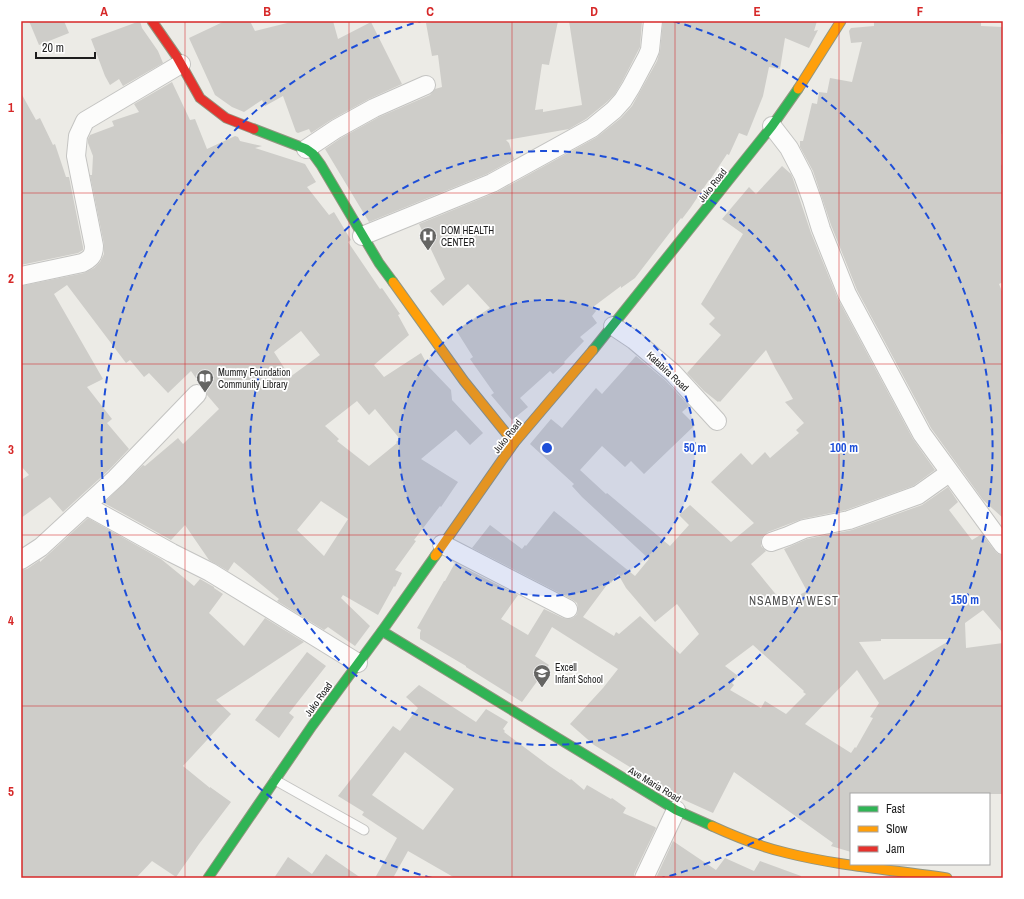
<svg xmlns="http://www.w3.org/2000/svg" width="1024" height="899" font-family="'Archivo Narrow',sans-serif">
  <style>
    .building { fill: #cecdc9; fill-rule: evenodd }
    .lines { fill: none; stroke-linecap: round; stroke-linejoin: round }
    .lane-casing { stroke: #c4c4c2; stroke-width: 11 }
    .street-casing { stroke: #c4c4c2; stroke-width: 20 }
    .fast-casing { stroke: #92957f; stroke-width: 11 }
    .slow-casing { stroke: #92957f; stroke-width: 11 }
    .jam-casing { stroke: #92957f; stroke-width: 11 }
    .lane { stroke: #fcfcfb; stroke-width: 9 }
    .street { stroke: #fcfcfb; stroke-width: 18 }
    .fast { stroke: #30b455; stroke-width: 9 }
    .slow { stroke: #ff9f0a; stroke-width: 9 }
    .jam { stroke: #e5322d; stroke-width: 9 }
    .grid { fill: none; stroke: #d62828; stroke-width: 1; stroke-opacity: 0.55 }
    .ring { fill: none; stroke: #1d4ed8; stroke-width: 2; stroke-dasharray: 7 5 }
    .labels { text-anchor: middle; stroke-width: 3.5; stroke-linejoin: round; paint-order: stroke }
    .street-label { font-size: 10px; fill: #1d1d1d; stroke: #fff }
    .poi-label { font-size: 10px; fill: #1d1d1d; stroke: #fff; text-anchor: start }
    .quarter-label { font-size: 12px; letter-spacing: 1px; fill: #505050; stroke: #fff }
    .centre { fill: #1d4ed8; stroke: #fff; stroke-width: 2 }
    .ring-label { font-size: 12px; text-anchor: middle; font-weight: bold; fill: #1d4ed8; stroke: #fff; stroke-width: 3.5; stroke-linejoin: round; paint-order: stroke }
    .neatline { fill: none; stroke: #d62828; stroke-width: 1.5 }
    .grid-label { font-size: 13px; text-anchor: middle; font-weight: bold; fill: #d62828 }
  </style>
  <rect width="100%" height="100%" fill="#ecebe6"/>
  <g class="building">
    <path d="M29,21H64L69,33L39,45Z"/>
    <path d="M140,21L142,28L158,51L163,63L123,86L119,79L110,85L105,76L91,39Z"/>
    <path d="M225,21H250L255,31L295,21H333L338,39L371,22L402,84L369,99L331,120L311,133L309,129L298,133L296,132L283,96L265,106L262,100L244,112L232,107L215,95L189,38Z"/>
    <path d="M438,21H558L549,65L542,64L535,110L543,109V112L582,105L569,21H642L640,47L622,82L615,94L607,102L586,119L569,129L506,140L509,143L514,159L487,174L369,222L325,149L341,138L379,117L430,95L435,89L442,87L438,55L432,56L426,23Z"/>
    <path d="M663,21H817L814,31L818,30L809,48L785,38L780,69L769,67L763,96L747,136L739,133L729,155L727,154L710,180H709L691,207L682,219L681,218L635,278L621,288V286L593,307L596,311L592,316L597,323L580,337L584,341L564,362L565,363L564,364L553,374L550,371L520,398L528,407L512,420L491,395L494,393L470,359L473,357L456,330L490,308L468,284L443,306L430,291L445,279L419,224L497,192L597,137L621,118L632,106L657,61L660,51Z"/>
    <path d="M874,21H981V26L1003,27V133L1001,134V164L1003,168V282L999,284L1003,294V518L983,500L931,428L857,290L831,225L813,171L800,147V141H803L812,103L817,104L819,92L827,93L830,78L852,82L862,42L851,43L849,31L851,28L874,26Z"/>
    <path d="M172,82L190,120L195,119L207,149L235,136L238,137L240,141L262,146L255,148L305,164L316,182L307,187L329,215L334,212L351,240L348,242L380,289L382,288L400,314L398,315L409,335L374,365L384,377L421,353L428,366L451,390L452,400L483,433L470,445L456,430L421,459L458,482L441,507L440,506L414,540L416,541L395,570L402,573L395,587L394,586L378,615L343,595L341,598L370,626L355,646L328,627L324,630L277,601L279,599L234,562L228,571L209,560L185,525L171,540L104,503L143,465L145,466L178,438L183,444L219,409L207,395V391L205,387L200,384L191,371L168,393L149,373L144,377L130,360L126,363L67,285L54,294L103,379L87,387L112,419L107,423L129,449L109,470L63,512L50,497L21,518V480L29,475L21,466V286L84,273L94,268L100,262L104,254V244L90,175H92L93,156L88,143V139L90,135L114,126L112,121L139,112L134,104ZM301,331L320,355L290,377L274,352ZM357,401L369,415L375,409L400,439L396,442L397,443L369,466L337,441L339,439L325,426ZM321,501L348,519L324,556L297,530Z"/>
    <path d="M21,93L36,120L40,118L53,145L55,144L66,177H69L83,247V250L78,253L21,265Z"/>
    <path d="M782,166L791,174L793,179L811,233L838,299L913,439L935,470L913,486L846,510L802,519L768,532L763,536L761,540V546L766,551L751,564L783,603L807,591L784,549L807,539L852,530L922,505L948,487L958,502L949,510L972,540L982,534L995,551L998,554L1003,555V633L983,610L965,623L966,648L1003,643V794H851V852L831,846L833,843L734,772L713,813L682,799L594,745L570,724L603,688L618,669L552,627L535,656L549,665L522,702L466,667V666L420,639V633L421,630L417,628L444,581H445L455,563L518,595L501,619L528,635L544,609L563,618L568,619L573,618L577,614L578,608L577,603L573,600L472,548L490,525L522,549L525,545L526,546L554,511L635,576L649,559L582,497L572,486L574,484L530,444L551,419L562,428L596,388L602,394L636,356L666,381L689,406L682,412L695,425L644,474L631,461L625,467L602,446L580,470L606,494L607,493L670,546L689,525L679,515L690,505L731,542L754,523L711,482L741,453L752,465L765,452L770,458L799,433L796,430L804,423L785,402L793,399L775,368L766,350L720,402L719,401L718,402L704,391L687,373L721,335L709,324L715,318L701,304L743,234L722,219L749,187L756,194ZM618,574L626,588L655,622L677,604L699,634L680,654L640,616L619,634L616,632L614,636L583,617L609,582L611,583ZM881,639H952L884,680L859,642L881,641ZM753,645L804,691L803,692L806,694L786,714L765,701L761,708L730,690L734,685L732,683L738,676L725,666ZM857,670L879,703L870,717L873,718L856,748L855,747L851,753L805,724Z"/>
    <path d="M88,518L161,559L194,586L200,579L214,587V588L223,594L209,613L244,646L265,618L304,642L216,700L231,714L183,766L210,788V787L231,802L199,844L176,877L152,861L136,878H21V570L27,569L40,560V562Z"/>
    <path d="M307,652L326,666L289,713L294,717L279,738L255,720Z"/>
    <path d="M419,685L476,722L486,709L508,722L503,729L505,731L504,732L548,765L570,780L571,779L584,790L587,785L611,799L612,798L626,808L623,813L655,827L656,828L634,874V878H455L408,851L393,878H375L397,838L362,815L364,812L338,796L393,726L400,731L418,708L406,697ZM405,752L454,789L423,830L372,795Z"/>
    <path d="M673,841L716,870L725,858L754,871L760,861L801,876V878H656Z"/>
    <path d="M326,854L361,878H274L288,857L312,874Z"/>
  </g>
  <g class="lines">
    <g class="lane-casing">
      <path id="lane" d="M275,780L364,830"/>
    </g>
    <g class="street-casing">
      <g id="street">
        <path d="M772,126L789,148L803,175L812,200L821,229L847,294L922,434L1003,545"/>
        <path d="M306,149L336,129L374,108L426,85"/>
        <path d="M362,236L492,183L592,128L614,110L623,100L631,87L647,57L650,50L653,21"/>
        <path d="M21,276L82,263C90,259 94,256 94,246L76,156L78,136L85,121L181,64"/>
        <path d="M613,326L634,340L673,373L717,421"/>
        <path d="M87,506L172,553L210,572L358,663"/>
        <path d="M771,542L788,536L804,529L849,520L918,495L949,473"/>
        <path d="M442,544L568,609"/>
        <path d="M21,560L41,547L116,478L197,394"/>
        <path d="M644,878L676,810"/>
      </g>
    </g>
    <g class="fast-casing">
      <g id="fast">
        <path d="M254,129L306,149L313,154L321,165L379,263L393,282"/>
        <path d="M593,350L772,126L798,89"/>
        <path d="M382,631L676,810L712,826"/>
        <path d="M208,878L312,726L382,631L435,556"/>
      </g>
    </g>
    <g class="slow-casing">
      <g id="slow">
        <path d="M798,89L841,21"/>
        <path d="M393,282L464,381L514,443"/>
        <path d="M435,556L514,443L593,350"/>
        <path d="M712,826C736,837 761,847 787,853C839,866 894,870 947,878"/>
      </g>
    </g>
    <g class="jam-casing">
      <path id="jam" d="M152,21L177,57L200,98L226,118L254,129"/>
    </g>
    <use href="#lane" class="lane"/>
    <use href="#street" class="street"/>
    <use href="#fast" class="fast"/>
    <use href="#slow" class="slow"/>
    <use href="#jam" class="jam"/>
  </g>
  <path class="grid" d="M185,21V878M349,21V878M512,21V878M675,21V878M839,21V878M21,193H1003M21,364H1003M21,535H1003M21,706H1003"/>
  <circle cx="547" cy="448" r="148" fill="#1d4ed8" fill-opacity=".12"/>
  <g class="ring">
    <circle cx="547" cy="448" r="148"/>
    <circle cx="547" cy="448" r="297"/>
    <path d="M432 878A445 445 0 0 1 421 21M673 21A445 445 0 0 1 662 878"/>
  </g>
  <defs>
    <g id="hospital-pin" transform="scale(0.9)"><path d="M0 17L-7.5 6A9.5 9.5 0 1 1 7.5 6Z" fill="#656563" stroke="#fff"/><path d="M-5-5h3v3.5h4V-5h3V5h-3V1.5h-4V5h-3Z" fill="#fff"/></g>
    <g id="library-pin" transform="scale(0.9)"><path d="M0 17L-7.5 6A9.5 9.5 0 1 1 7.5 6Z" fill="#656563" stroke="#fff"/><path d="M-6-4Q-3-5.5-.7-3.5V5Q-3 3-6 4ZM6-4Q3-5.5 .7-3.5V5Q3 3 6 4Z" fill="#fff"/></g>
    <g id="school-pin" transform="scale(0.9)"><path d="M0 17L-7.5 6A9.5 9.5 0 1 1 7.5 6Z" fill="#656563" stroke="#fff"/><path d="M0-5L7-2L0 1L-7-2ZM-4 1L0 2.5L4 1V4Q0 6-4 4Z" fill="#fff"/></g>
  </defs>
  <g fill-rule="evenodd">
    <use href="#hospital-pin" x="428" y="236"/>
    <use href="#library-pin" x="205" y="378"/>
    <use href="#school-pin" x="542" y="673"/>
  </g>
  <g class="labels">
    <g class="street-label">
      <text transform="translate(712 185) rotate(-52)" y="4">Juko Road</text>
      <text transform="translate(668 371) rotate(43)" y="4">Katabira Road</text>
      <text transform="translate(507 436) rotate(-52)" y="4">Juko Road</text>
      <text transform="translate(318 699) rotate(-54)" y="4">Juko Road</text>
      <text transform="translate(655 784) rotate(31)" y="4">Ave Maria Road</text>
    </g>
    <g class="poi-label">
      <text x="441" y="234">DOM HEALTH<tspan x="441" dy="12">CENTER</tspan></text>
      <text x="218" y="376">Mummy Foundation<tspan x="218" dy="12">Community Library</tspan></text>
      <text x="555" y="671">Excell<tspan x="555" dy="12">Infant School</tspan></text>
    </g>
    <g class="quarter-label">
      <text x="794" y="605">NSAMBYA WEST</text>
    </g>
  </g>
  <circle cx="547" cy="448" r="6" class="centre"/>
  <g class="ring-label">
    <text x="695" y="452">50 m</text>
    <text x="844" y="452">100 m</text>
    <text x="965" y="604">150 m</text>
  </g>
  <rect width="1024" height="899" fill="none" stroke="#ffffff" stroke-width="44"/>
  <rect x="850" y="793" width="140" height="72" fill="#ffffff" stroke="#a5a5a5"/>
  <rect x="858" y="806" width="20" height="6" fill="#30b455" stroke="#a5a5a5"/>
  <text x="886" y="813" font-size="12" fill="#1d1d1d">Fast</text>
  <rect x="858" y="826" width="20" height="6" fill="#ff9f0a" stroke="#a5a5a5"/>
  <text x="886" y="833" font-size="12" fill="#1d1d1d">Slow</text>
  <rect x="858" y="846" width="20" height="6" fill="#e5322d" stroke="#a5a5a5"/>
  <text x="886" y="853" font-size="12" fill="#1d1d1d">Jam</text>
  <path d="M36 52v6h59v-6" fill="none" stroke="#1d1d1d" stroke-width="2"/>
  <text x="42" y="52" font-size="12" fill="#1d1d1d" stroke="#ffffff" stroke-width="3" paint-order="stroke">20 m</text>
  <rect x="22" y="22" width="980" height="855" class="neatline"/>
  <g class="grid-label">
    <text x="104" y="16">A</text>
    <text x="267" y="16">B</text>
    <text x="430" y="16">C</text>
    <text x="594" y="16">D</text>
    <text x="757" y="16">E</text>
    <text x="920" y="16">F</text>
    <text x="11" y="112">1</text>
    <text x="11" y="283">2</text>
    <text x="11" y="454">3</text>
    <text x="11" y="625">4</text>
    <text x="11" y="796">5</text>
  </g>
</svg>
